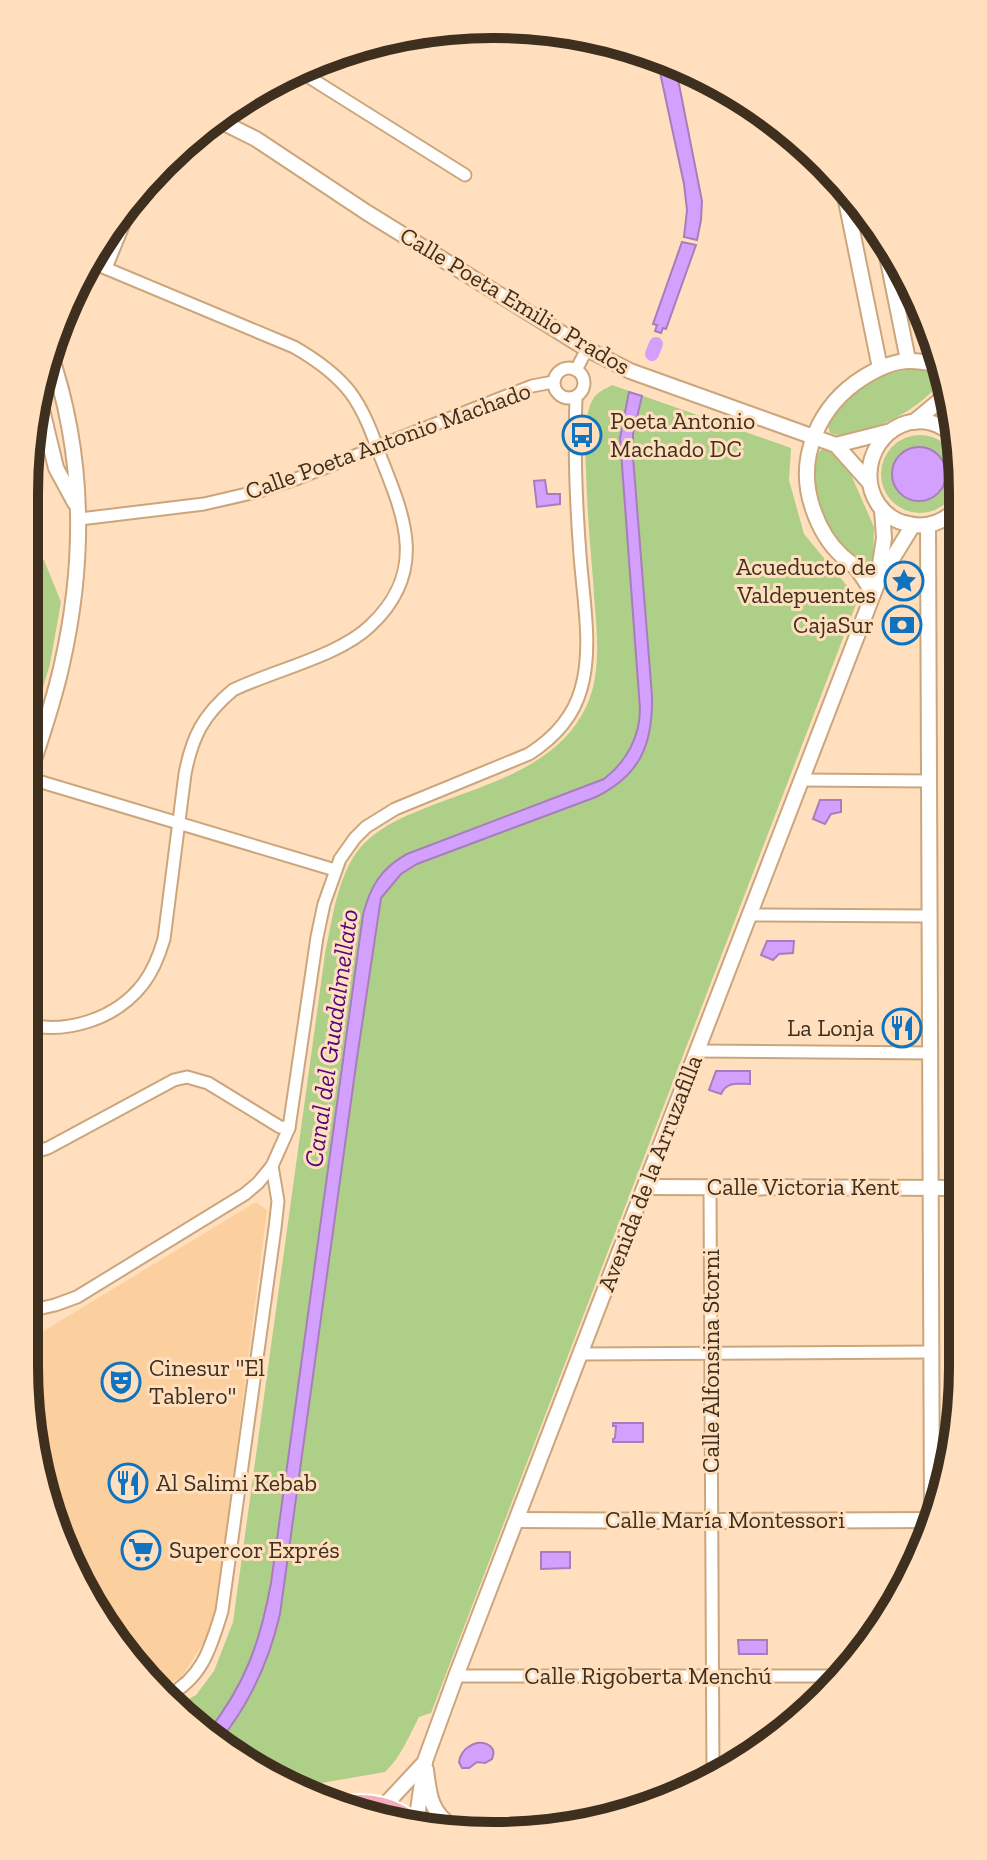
<svg xmlns="http://www.w3.org/2000/svg" width="987" height="1860" font-family="'Zilla Slab',serif">
  <style>
    .built { fill: #fccf9f }
    .green { fill: #aecf88 }
    .water { fill: #d4a0fe; stroke: #a77ebb; stroke-width: 2 }
    .lines { fill: none; stroke-linecap: round; stroke-linejoin: round }
    .canal { stroke: #d4a0fe; stroke-width: 14 }
    .minor-casing { stroke: #cba67c; stroke-width: 15 }
    .tertiary-casing { stroke: #cba67c; stroke-width: 18 }
    .secondary-casing { stroke: #cba67c; stroke-width: 18 }
    .trunk-casing { stroke: #fff; stroke-width: 22 }
    .minor { stroke: #fff; stroke-width: 11 }
    .tertiary { stroke: #fff; stroke-width: 14 }
    .secondary { stroke: #fff; stroke-width: 14 }
    .trunk { stroke: #f3aeba; stroke-width: 18 }
    .labels { text-anchor: middle; stroke-width: 6; stroke-linejoin: round; paint-order: stroke }
    .street-label { font-size: 24px; fill: #3e2f1e; stroke: #ffdfbd }
    .poi-label { font-size: 24px; fill: #3e2f1e; stroke: #ffdfbd; text-anchor: start }
    .water-label { font-size: 26px; font-style: italic; fill: #53047a; stroke: #ffdfbd }
    .rim { fill: none; stroke: #3e2f1e; stroke-width: 10 }
  </style>
  <rect width="100%" height="100%" fill="#ffdfbd"/>
  <path class="built" d="M256,1202L267,1210L214,1626L181,1678L158,1687L121,1653L65,1548L24,1343Z"/>
  <g class="green">
    <path d="M923,368L940,371L944,375V379C936,386 929,396 920,402C902,417 852,442 830,433L828,425C854,386 875,372 923,368Z"/>
    <path d="M612,385L791,448L789,480L804,534L858,599L431,1713L419,1717C409,1736 401,1757 385,1772L298,1787L233,1757L178,1705L196,1695L214,1671L233,1622L325,954C332,921 336,885 354,856C370,832 397,819 423,809C482,785 558,769 587,705C604,667 595,620 593,580C590,543 587,507 586,471C585,451 583,416 593,399C597,392 605,389 612,385Z"/>
    <circle cx="920" cy="474" r="39"/>
    <path d="M821,450H828L848,468L874,527L873,560L868,572L859,560L847,551L829,529L816,500L815,463L818,453Z"/>
    <path d="M959,533L960,880H951L950,553L952,544Z"/>
    <path d="M25,556L44,560L61,602L50,664L25,747Z"/>
    <path d="M951,948H961V1159H953Z"/>
  </g>
  <g class="water">
    <path d="M658,63L676,69L702,201L701,220L697,240L684,237L687,210L684,184Z"/>
    <path d="M682,242L696,245L666,329L663,328L661,333L655,331L657,325L653,324Z"/>
    <path d="M629,392L642,396L633,434V457L652,696C653,745 640,775 596,797L417,864L401,874L381,898L357,1058L280,1614C269,1662 249,1705 218,1743L207,1733C245,1685 260,1643 271,1583L363,915C370,887 381,868 407,854L604,779C626,762 640,737 640,709L620,438Z"/>
    <circle cx="919" cy="474" r="27"/>
    <path d="M545,480L547,494H560V504L537,507L534,481Z"/>
    <path d="M820,800H841V812L831,814L825,824L813,819Z"/>
    <path d="M767,941H794L793,953L779,954L773,960L761,955Z"/>
    <path d="M716,1071H750V1084C737,1084 727,1081 721,1094L709,1090Z"/>
    <path d="M613,1423H643V1442H613V1439L615,1438L616,1426H613Z"/>
    <path d="M541,1552H570V1568L541,1569Z"/>
    <path d="M738,1640H767V1654H739Z"/>
    <path d="M477,1743C488,1742 497,1748 492,1759L485,1763L477,1762L469,1768H462L459,1762C461,1751 467,1746 477,1743Z"/>
  </g>
  <g class="lines">
    <path class="canal" d="M652,354L656,344"/>
    <g class="minor-casing">
      <g id="minor">
        <path d="M304,74L465,175"/>
        <path d="M106,268L130,209"/>
        <circle cx="569" cy="383" r="15"/>
        <path d="M576,370L587,349"/>
        <path d="M80,519L204,504L260,491L296,479L532,386L553,382"/>
        <path d="M28,778L335,870"/>
        <path d="M801,780L929,781"/>
        <path d="M750,915L930,916"/>
        <path d="M24,1024C66,1035 116,1019 143,984C153,971 159,956 164,939L185,774C192,737 203,715 233,690C274,670 339,656 370,626C427,573 406,520 381,458C373,436 365,412 350,392C335,373 315,359 294,347L86,260"/>
        <path d="M697,1051L930,1053"/>
        <path d="M24,1155L48,1148L174,1080L187,1077L208,1083L280,1127L289,1128"/>
        <path d="M710,1187L713,1776"/>
        <path d="M24,1312L55,1305L77,1297L245,1194L258,1183L272,1166L289,1128L317,937L324,904L340,859L355,838L366,827L395,809L529,754C554,738 573,718 581,689C593,649 583,597 580,555C576,503 574,450 576,397"/>
        <path d="M580,1354L932,1352"/>
        <path d="M456,1676H839"/>
        <path d="M167,1696C203,1678 211,1646 222,1611L275,1228L278,1201L272,1166"/>
      </g>
    </g>
    <g class="tertiary-casing">
      <g id="tertiary">
        <path d="M214,118L256,139L366,212L587,349L630,371L836,445L869,482"/>
        <path d="M836,445L891,431"/>
        <path d="M928,525L932,1523"/>
        <path d="M426,1770C429,1796 431,1813 454,1828"/>
      </g>
    </g>
    <g class="secondary-casing">
      <g id="secondary">
        <path d="M843,186L880,368"/>
        <path d="M882,231L908,360"/>
        <path d="M37,389L56,468L75,503"/>
        <path d="M953,410L959,439"/>
        <path d="M914,422L938,402L947,389"/>
        <path d="M959,439C951,433 943,426 932,423C886,411 853,466 878,504C885,514 896,522 909,524C929,529 945,521 959,507"/>
        <path d="M881,577L913,525"/>
        <path d="M873,594C868,585 863,576 856,568C852,564 847,560 842,556C829,544 819,527 813,509C795,458 819,405 864,377C877,369 895,361 910,361C920,361 931,363 941,365"/>
        <path d="M25,787C38,747 53,706 62,664C86,558 85,454 49,350"/>
        <path d="M645,1187L961,1188"/>
        <path d="M517,1520L712,1521L934,1520"/>
        <path d="M384,1806L425,1762"/>
        <path d="M416,1824L425,1761L456,1676L877,584L884,538L882,509"/>
      </g>
    </g>
    <g class="trunk-casing">
      <path id="trunk" d="M341,1806C370,1800 393,1807 416,1824"/>
    </g>
    <use href="#minor" class="minor"/>
    <use href="#tertiary" class="tertiary"/>
    <use href="#secondary" class="secondary"/>
    <use href="#trunk" class="trunk"/>
  </g>
  <defs>
    <g id="bus-ring" transform="scale(2)"><circle r="9.5" fill="#ffdfbd" stroke="#1073bf" stroke-width="1.5"/><path d="M-5-6H5V4H4V6H2V4H-2V6H-4V4H-5ZM-3.5-4V0h7V-4ZM-3.5 1.2v1.5H-2V1.2ZM2 1.2v1.5H3.5V1.2Z" fill="#1073bf"/></g>
    <g id="sight-ring" transform="scale(2)"><circle r="9.5" fill="#ffdfbd" stroke="#1073bf" stroke-width="1.5"/><path d="M0-6L1.8-2.2L6-1.7L2.9 1.2L3.7 5.4L0 3.3L-3.7 5.4L-2.9 1.2L-6-1.7L-1.8-2.2Z" fill="#1073bf"/></g>
    <g id="bank-ring" transform="scale(2)"><circle r="9.5" fill="#ffdfbd" stroke="#1073bf" stroke-width="1.5"/><path d="M-6-4H6V4H-6ZM0-2.3a2.3 2.3 0 1 0 0 4.6a2.3 2.3 0 1 0 0-4.6Z" fill="#1073bf"/></g>
    <g id="restaurant-ring" transform="scale(2)"><circle r="9.5" fill="#ffdfbd" stroke="#1073bf" stroke-width="1.5"/><path d="M-5-6h1v4h1v-4h1v4h1v-4h1v5L-1.5 .5V6h-2V.5L-5-1ZM5-6V6H3V1.5H1.5Q1.5-4 5-6Z" fill="#1073bf"/></g>
    <g id="theatre-ring" transform="scale(2)"><circle r="9.5" fill="#ffdfbd" stroke="#1073bf" stroke-width="1.5"/><path d="M-5-5.5Q0-4 5-5.5V0Q5 5 0 6Q-5 5-5 0ZM-3.3-2.5H-1v1.5H-3.3ZM1-2.5H3.3v1.5H1ZM-2.8 1Q0 5.5 2.8 1Z" fill="#1073bf"/></g>
    <g id="supermarket-ring" transform="scale(2)"><circle r="9.5" fill="#ffdfbd" stroke="#1073bf" stroke-width="1.5"/><path d="M-6-5.5h2.5l.6 2H6L4.5 2H-2.5L-4.4-4H-6ZM-1.5 3.2a1.3 1.3 0 1 0 .1 0ZM3 3.2a1.3 1.3 0 1 0 .1 0Z" fill="#1073bf"/></g>
  </defs>
  <g fill-rule="evenodd">
    <use href="#bus-ring" x="582" y="435"/>
    <use href="#sight-ring" x="904" y="581"/>
    <use href="#bank-ring" x="902" y="625"/>
    <use href="#restaurant-ring" x="902" y="1028"/>
    <use href="#theatre-ring" x="121" y="1382"/>
    <use href="#restaurant-ring" x="128" y="1483"/>
    <use href="#supermarket-ring" x="141" y="1550"/>
  </g>
  <g class="labels">
    <g class="street-label">
      <text transform="translate(515 301) rotate(31)" y="8">Calle Poeta Emilio Prados</text>
      <text transform="translate(388 441) rotate(-20)" y="8">Calle Poeta Antonio Machado</text>
      <text transform="translate(650 1173) rotate(-69)" y="8">Avenida de la Arruzafilla</text>
      <text x="803" y="1195">Calle Victoria Kent</text>
      <text transform="translate(711 1361) rotate(-90)" y="8">Calle Alfonsina Storni</text>
      <text x="725" y="1528">Calle María Montessori</text>
      <text x="648" y="1684">Calle Rigoberta Menchú</text>
    </g>
    <g class="poi-label">
      <text x="610" y="429">Poeta Antonio<tspan x="610" dy="28">Machado DC</tspan></text>
      <text x="876" y="575" text-anchor="end">Acueducto de<tspan x="876" dy="28">Valdepuentes</tspan></text>
      <text x="874" y="633" text-anchor="end">CajaSur</text>
      <text x="874" y="1036" text-anchor="end">La Lonja</text>
      <text x="149" y="1376">Cinesur "El<tspan x="149" dy="28">Tablero"</tspan></text>
      <text x="156" y="1491">Al Salimi Kebab</text>
      <text x="169" y="1558">Supercor Exprés</text>
    </g>
    <g class="water-label">
      <text transform="translate(331 1038) rotate(-82)" y="9">Canal del Guadalmellato</text>
    </g>
  </g>
  <path d="M0 0H987V1860H0ZM493 38H494A455 455 0 0 1 949 493V1367A455 455 0 0 1 494 1822H493A455 455 0 0 1 38 1367V493A455 455 0 0 1 493 38Z" fill="#ffdfbd" fill-rule="evenodd"/>
  <path class="rim" d="M493 38H494A455 455 0 0 1 949 493V1367A455 455 0 0 1 494 1822H493A455 455 0 0 1 38 1367V493A455 455 0 0 1 493 38Z"/>
</svg>
